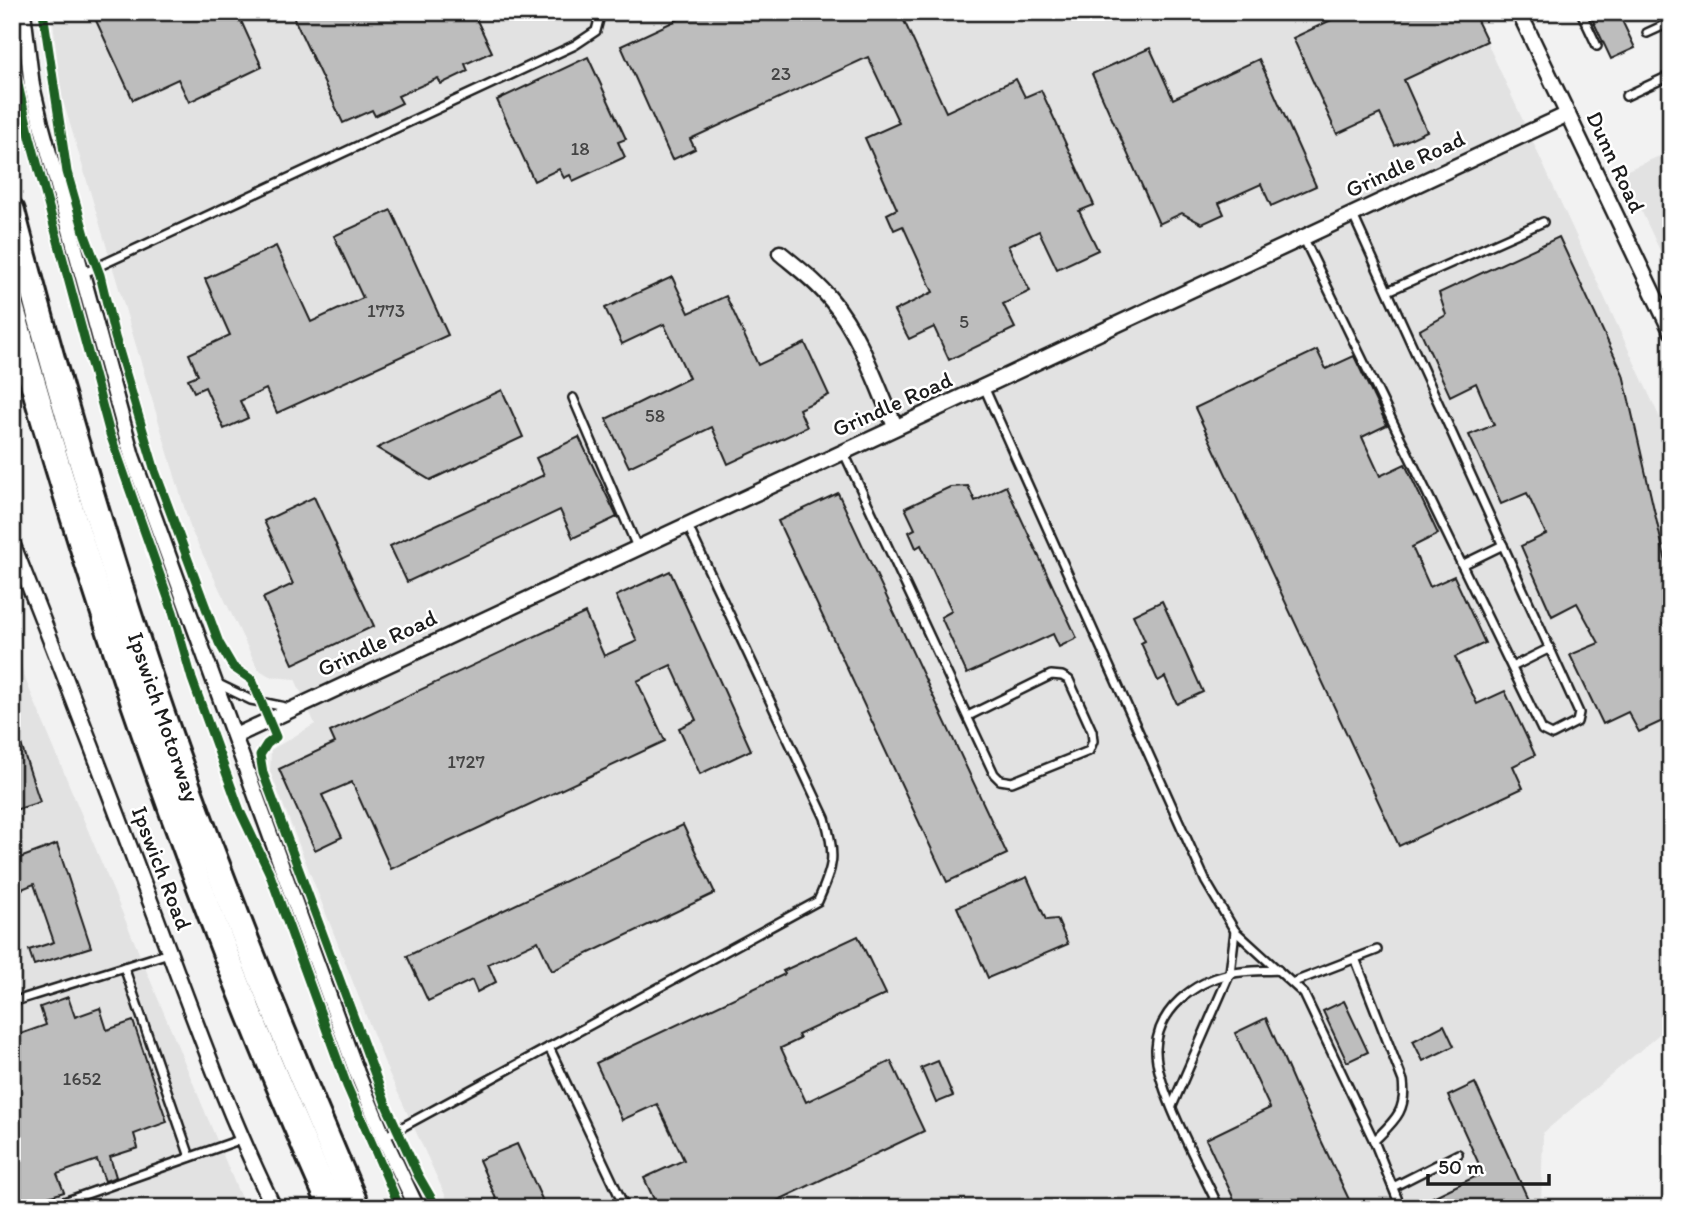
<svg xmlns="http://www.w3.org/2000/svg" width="1683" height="1220" font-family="Itim,sans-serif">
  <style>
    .built { fill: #e2e2e2 }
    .building { fill: #bdbdbd; stroke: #1c1c1c; stroke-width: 2 }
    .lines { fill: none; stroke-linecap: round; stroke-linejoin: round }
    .lane-casing { stroke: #1c1c1c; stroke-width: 12 }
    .street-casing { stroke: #1c1c1c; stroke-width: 19 }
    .highway-casing { stroke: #1c1c1c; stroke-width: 30 }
    .lane { stroke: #fff; stroke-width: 7 }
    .street { stroke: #fff; stroke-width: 14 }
    .highway { stroke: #fff; stroke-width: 24 }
    .cycleway-casing { stroke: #fff; stroke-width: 13 }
    .cycleway { stroke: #1b5e20; stroke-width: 9 }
    .labels { text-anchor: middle; stroke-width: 5; stroke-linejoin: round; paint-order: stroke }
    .number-label { font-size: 19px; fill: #444 }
    .street-label { font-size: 23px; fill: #1c1c1c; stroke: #fff }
  </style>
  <rect width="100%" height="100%" fill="#f2f2f2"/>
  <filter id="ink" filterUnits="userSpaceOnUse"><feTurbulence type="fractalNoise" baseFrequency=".0143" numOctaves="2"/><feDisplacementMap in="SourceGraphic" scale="14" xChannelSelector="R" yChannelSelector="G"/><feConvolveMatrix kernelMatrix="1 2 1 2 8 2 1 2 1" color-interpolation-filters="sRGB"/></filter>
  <g filter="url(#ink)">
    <g class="built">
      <path d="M52,12H1473L1671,442V1024L1543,1133L1541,1208H451L387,1069L270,771L271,750L315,724L295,679L271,677L258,669L191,530L61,94Z"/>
      <path d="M1671,151V274L1623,172Z"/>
      <path d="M12,635L26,681L245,1208H12Z"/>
    </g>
    <g class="building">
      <path d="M92,12H237L262,67L189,102L178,79L133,100Z"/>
      <path d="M291,12H473L492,52L465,64L468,71L441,84L438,78L398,96L402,103L375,116L372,110L343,123Z"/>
      <path d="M694,12H900L946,112L1016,79L1025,97L1041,90L1094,205L1079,211L1098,250L1057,269L1039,231L1008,246L1030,291L1003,304L1015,328L949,360L934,327L909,339L894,311L933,292L903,226L894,230L887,214L897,209L865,138L899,123L868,57L690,139L695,149L672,160L621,46Z"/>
      <path d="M1348,12H1473L1487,41L1404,80L1427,131L1395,146L1380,114L1337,134L1293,38Z"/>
      <path d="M1589,12H1618L1635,48L1611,59Z"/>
      <path d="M1150,48L1173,99L1259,59L1316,186L1271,206L1261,184L1219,203L1224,214L1202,224L1182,213L1159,224L1092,74Z"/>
      <path d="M588,57L626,139L618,142L625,157L573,181L570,175L564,178L559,169L534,181L497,100Z"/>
      <path d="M391,210L448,335L277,413L266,389L240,401L248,418L224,429L205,387L194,392L188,379L198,375L189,354L230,335L205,279L276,246L311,322L363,298L334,236Z"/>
      <path d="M1559,237L1623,374L1671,584V717L1639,732L1628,712L1603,724L1570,655L1599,643L1577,603L1552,616L1521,546L1546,534L1527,493L1501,504L1469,435L1494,425L1476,383L1450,396L1420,330L1446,315L1439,293Z"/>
      <path d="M672,277L689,313L726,296L758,365L805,343L829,395L799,409L807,427L728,464L712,427L629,467L606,419L689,378L664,324L622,344L605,308Z"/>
      <path d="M1317,350L1326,369L1354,356L1387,425L1362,437L1380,476L1405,464L1438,534L1412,547L1430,587L1454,576L1485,643L1455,657L1477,704L1505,691L1535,755L1513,766L1523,788L1399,846L1195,408Z"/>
      <path d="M502,390L523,437L430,480L377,448Z"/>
      <path d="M579,437L617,517L573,538L560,510L407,582L390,546L544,475L536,458Z"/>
      <path d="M968,486L975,501L1006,486L1077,638L1059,647L1053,634L967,674L941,617L952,611L921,545L916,548L909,532L915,529L905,508L950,487Z"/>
      <path d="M838,493L1007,854L947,882L778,521Z"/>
      <path d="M314,497L374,626L293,664L263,598L293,584L264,521Z"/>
      <path d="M670,571L751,750L700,774L679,728L696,720L671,665L637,681L665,741L391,869L352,782L322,795L342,837L315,850L279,769L335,743L330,732L585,613L604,656L637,641L616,596Z"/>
      <path d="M1162,601L1203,692L1177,704L1165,677L1158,681L1141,643L1145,641L1133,615Z"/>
      <path d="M15,726L40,802L12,811V727Z"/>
      <path d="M683,825L715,893L552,971L538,941L488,964L496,982L477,992L472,980L428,1001L407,956Z"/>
      <path d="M57,844L91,947L34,965L29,950L54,942L34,884L12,893V861Z"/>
      <path d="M1027,877L1046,920L1057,919L1068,944L988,978L957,907Z"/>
      <path d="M858,936L886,994L798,1035L800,1039L781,1048L806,1102L891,1061L924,1131L762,1208H658L644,1178L684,1160L657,1104L622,1120L596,1063L785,974L783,971Z"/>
      <path d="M68,997L75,1017L100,1008L107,1030L133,1021L167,1122L134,1134L138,1148L110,1157L116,1177L105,1181L97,1160L57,1174L64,1192L12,1208V1037L46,1025L40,1007Z"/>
      <path d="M1344,1001L1368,1052L1347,1062L1323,1011Z"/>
      <path d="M1266,1018L1295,1085L1353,1208H1238L1206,1139L1270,1108L1235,1033Z"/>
      <path d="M1444,1025L1454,1046L1423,1061L1413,1041Z"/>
      <path d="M938,1061L953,1096L936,1103L921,1068Z"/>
      <path d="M1475,1083L1528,1199L1510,1208H1410L1483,1173L1448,1096Z"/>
      <path d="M517,1144L546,1208H500L479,1160Z"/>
    </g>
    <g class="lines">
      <g class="lane-casing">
        <g id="lane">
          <path d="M1581,12L1597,46"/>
          <path d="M1647,33L1671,22"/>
          <path d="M1626,96L1671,75"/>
          <path d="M1303,237L1542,730L1552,735L1577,722L1579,713L1352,213"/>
          <path d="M82,274L575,45L596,31L601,12"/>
          <path d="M1388,291L1543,222"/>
          <path d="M984,387L1206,882L1235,931L1304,994L1374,1141L1401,1208"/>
          <path d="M573,398L637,547"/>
          <path d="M843,451L994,774L1000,780L1012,782L1089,751L1093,741L1092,731L1069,680L1062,676L1051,675L968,716"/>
          <path d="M1462,565L1503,545"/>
          <path d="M1512,667L1550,648"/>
          <path d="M216,683L251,700L290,708"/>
          <path d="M1355,958L1403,1081C1407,1112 1394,1121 1374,1141"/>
          <path d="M124,967L190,1157"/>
          <path d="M1294,982L1377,950"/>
          <path d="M12,1002L169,953"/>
          <path d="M549,1047L625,1208"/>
          <path d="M1172,1106L1230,973L1235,931"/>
          <path d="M384,1137L818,901C834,865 836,856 825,818L687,524"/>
          <path d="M1393,1187L1458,1154"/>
          <path d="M47,1208L242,1139"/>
          <path d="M1219,1208C1202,1170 1155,1088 1156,1049C1158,1009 1194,982 1230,974C1245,970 1262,971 1278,970"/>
        </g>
      </g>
      <g class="street-casing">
        <g id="street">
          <path d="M23,12L32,86L41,124L132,456L357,1073L384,1138L417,1208"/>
          <path d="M1519,12L1671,331"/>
          <path d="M780,253C798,268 817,282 832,301C860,334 877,386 895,426"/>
          <path d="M12,543C62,666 108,790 155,914C192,1013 227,1112 274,1208"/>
          <path d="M235,736L1568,114"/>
        </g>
      </g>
      <g class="highway-casing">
        <g id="highway">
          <path d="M12,211C65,415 125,617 198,815C247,947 301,1078 357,1208"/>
          <path d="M12,309C98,618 201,915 332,1208"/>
        </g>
      </g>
      <use href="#lane" class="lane"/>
      <use href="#street" class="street"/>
      <use href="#highway" class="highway"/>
      <g class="cycleway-casing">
        <g id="cycleway">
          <path d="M43,12L67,172L85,235L100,275L115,337L155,471L219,643L233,667L252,680L276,737L267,744L260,755L263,773L387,1107L418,1175L437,1208"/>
          <path d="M12,45L16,76L30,137L110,434L173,612L192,679L240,811L269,872L347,1086L400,1208"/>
        </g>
      </g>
      <use href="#cycleway" class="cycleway"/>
    </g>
  </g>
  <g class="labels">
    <g class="number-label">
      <text x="781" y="80">23</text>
      <text x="580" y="155">18</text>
      <text x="386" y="317">1773</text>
      <text x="964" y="328">5</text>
      <text x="655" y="422">58</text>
      <text x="466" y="768">1727</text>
      <text x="82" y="1085">1652</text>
    </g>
    <g class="street-label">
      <text transform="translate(1616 162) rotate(65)" y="8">Dunn Road</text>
      <text transform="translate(1405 164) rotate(-25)" y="8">Grindle Road</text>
      <text transform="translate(892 404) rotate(-24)" y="8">Grindle Road</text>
      <text transform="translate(377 643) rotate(-25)" y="8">Grindle Road</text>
      <text transform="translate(164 717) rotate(71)" y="8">Ipswich Motorway</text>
      <text transform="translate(162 868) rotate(69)" y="8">Ipswich Road</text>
    </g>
  </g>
  <rect width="1683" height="1220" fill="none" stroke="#fff" stroke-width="42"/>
  <rect x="21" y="21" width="1641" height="1178" fill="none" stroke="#1c1c1c" stroke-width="2.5" filter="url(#ink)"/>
  <path d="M1428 1174v10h121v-10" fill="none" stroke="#1c1c1c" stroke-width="3.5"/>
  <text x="1438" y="1174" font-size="21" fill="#1c1c1c" stroke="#ffffff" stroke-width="5" paint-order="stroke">50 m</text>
</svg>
